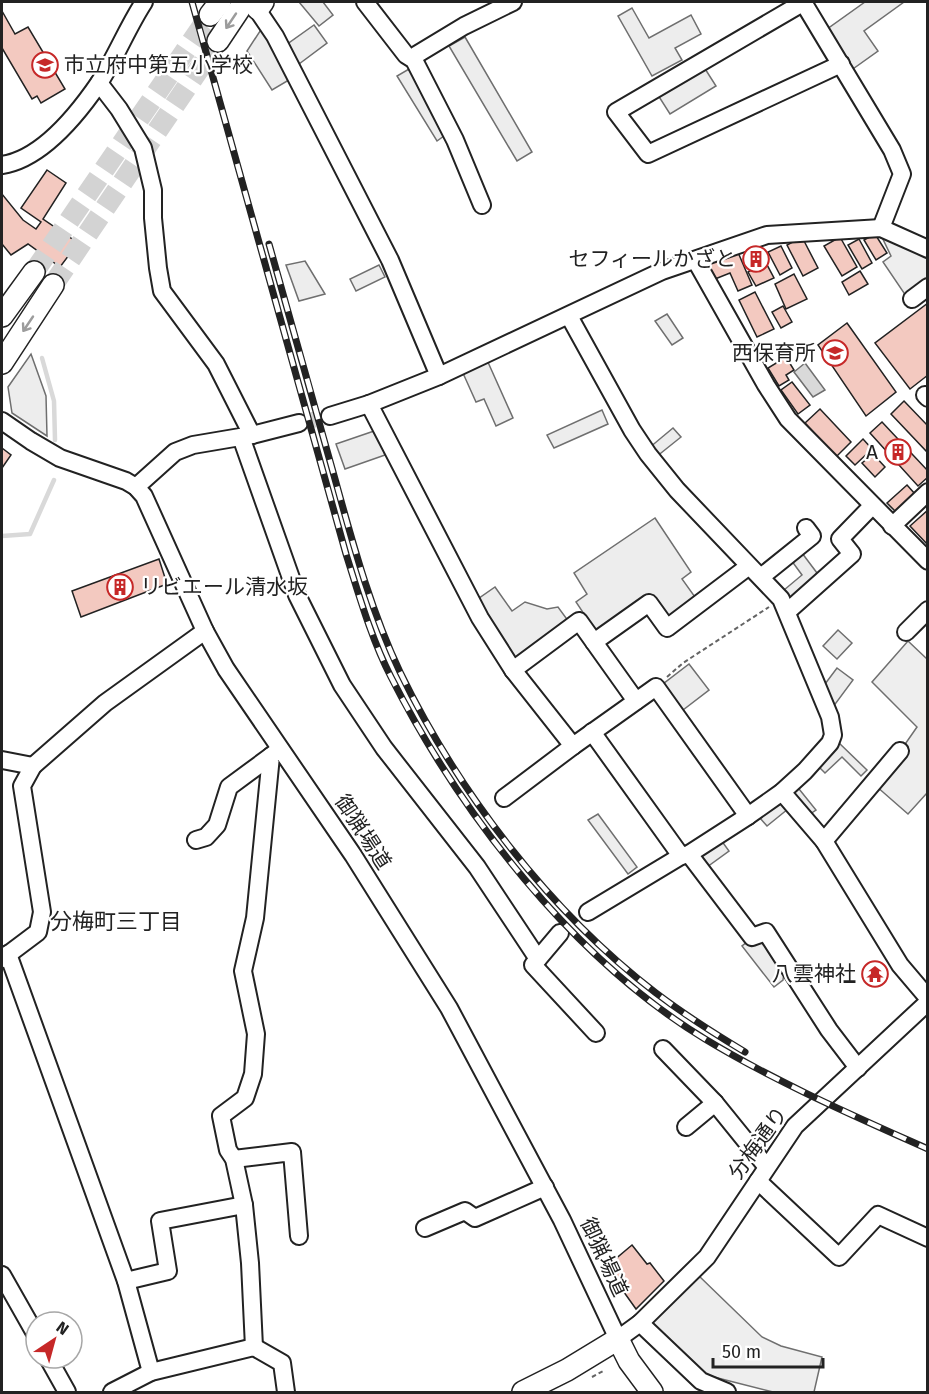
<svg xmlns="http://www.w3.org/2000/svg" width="929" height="1394" font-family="'Fira Sans','Noto Sans JP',sans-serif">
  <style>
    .green { fill: #eee; stroke: #6f6f6f; stroke-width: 1.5 }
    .parking { fill: #ededed; stroke: #6f6f6f; stroke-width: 1.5 }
    .water { fill: #d9d9d9; stroke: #6f6f6f; stroke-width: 1.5 }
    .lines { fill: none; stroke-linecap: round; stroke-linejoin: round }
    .stream { stroke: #d9d9d9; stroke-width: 4.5 }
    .building { fill: #f3c9c0; stroke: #222; stroke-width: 1.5 }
    .minor-tunnel { stroke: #d3d3d3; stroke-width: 16; stroke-dasharray: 16 8; stroke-linecap: butt }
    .major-tunnel { stroke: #d3d3d3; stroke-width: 21; stroke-dasharray: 21 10; stroke-linecap: butt }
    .minor-casing { stroke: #222; stroke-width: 20 }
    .major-casing { stroke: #222; stroke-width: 24 }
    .path { stroke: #646464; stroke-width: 2; stroke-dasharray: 4.5 3; stroke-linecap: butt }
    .minor { stroke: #fff; stroke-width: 16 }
    .major { stroke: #fff; stroke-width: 21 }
    .rail-casing { stroke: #222; stroke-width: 7 }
    .rail { stroke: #fff; stroke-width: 4.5; stroke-dasharray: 14; stroke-linecap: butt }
    .oneway { stroke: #9c9c9c }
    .labels { text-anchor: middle; stroke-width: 4.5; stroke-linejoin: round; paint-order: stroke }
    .poi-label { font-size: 21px; fill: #222; stroke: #fff; text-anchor: end }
    .street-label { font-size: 21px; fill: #222; stroke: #fff }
    .neighbourhood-label { font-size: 22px; fill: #222; stroke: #fff }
  </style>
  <rect width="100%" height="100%" fill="#fff"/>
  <g class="green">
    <path d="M880,233L927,254V281L906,296L883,262L891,256Z"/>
    <path d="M908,641L927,659V793L908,814L876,786L917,727L872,682Z"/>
    <path d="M699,1276L762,1337L781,1346L822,1357L814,1392H773L706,1375L652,1325L658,1313Z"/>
  </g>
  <g class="parking">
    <path d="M299,2H323L333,15L319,26Z"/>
    <path d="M865,2H904L864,31L878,51L850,71L823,32Z"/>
    <path d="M632,8L649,38L691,15L701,34L675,48L682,60L652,76L618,16Z"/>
    <path d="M314,25L327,43L299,64L286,45Z"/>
    <path d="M262,28L294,77L272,90L247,51Z"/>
    <path d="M465,37L532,152L517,161L449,46Z"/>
    <path d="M702,64L716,86L670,114L656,92Z"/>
    <path d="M409,69L448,133L437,141L397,76Z"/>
    <path d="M305,261L325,294L299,301L286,265Z"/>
    <path d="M379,265L385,277L356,291L350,279Z"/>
    <path d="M667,314L683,338L672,345L655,321Z"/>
    <path d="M31,354L46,396L47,436L12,413L8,387Z"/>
    <path d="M487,360L513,418L496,426L484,399L476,402L462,371Z"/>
    <path d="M602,410L608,424L554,448L547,435Z"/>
    <path d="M673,428L681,437L656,457L649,448Z"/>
    <path d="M377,430L385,455L345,469L336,444Z"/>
    <path d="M655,518L691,572L682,579L695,597L668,618L654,597L598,635L576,602L587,594L574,573Z"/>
    <path d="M802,553L820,577L792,600L784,590L802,575L791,560Z"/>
    <path d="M495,587L512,611L525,602L547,609L558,607L569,622L515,659L475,601Z"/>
    <path d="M838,630L852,643L837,659L823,646Z"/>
    <path d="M689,664L709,690L683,710L663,684Z"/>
    <path d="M837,668L853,680L833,707L828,699L825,684Z"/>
    <path d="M838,742L867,770L861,776L842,757L825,773L816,764Z"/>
    <path d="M795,784L816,810L807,816L787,789Z"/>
    <path d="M781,801L788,809L767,826L760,818Z"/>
    <path d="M598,814L637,867L628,874L588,820Z"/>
    <path d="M721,840L729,851L707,867L699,856Z"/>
    <path d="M751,939L765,944L784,972L783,980L774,987L742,946Z"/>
  </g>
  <path class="water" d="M805,363L825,390L813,397L794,372Z"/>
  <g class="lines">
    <g class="stream">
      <path d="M42,358L54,401L55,440"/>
      <path d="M2,536L30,534L54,480"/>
    </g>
  </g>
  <g class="building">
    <path d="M2,11L15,34L28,27L65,89L41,103L37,96L32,99L2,48Z"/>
    <path d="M47,170L66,183L43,219L78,243L60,267L28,244L11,255L2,244V194L23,220L36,229L41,222L21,208Z"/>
    <path d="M875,234L887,253L876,260L864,240Z"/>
    <path d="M802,237L818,268L803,276L787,245Z"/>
    <path d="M840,237L857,267L842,276L824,246Z"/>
    <path d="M859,239L872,263L862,269L848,245Z"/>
    <path d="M756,244L774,278L756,286L748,272L753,269L743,250Z"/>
    <path d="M781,246L792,268L780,275L768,252Z"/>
    <path d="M737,250L752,285L738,291L730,273L715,279L707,263Z"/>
    <path d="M860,271L868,284L849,295L842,282Z"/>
    <path d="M794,274L807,299L786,309L775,284Z"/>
    <path d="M755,292L774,329L757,337L739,300Z"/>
    <path d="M928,303V375L910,389L875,343Z"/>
    <path d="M783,306L792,322L781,328L772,312Z"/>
    <path d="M847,323L896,392L866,416L818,345Z"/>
    <path d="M786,357L794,370L786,375L789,380L779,386L768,368Z"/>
    <path d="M792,382L810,405L798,414L781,390Z"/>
    <path d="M904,401L928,426V453L891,414Z"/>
    <path d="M820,409L851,442L836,457L805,423Z"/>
    <path d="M882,422L928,471V477L918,486L870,433Z"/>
    <path d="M863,439L872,449L855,465L846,456Z"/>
    <path d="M2,448L11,455L2,468Z"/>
    <path d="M873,454L885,467L875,477L862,463Z"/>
    <path d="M907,485L915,494L896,512L887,503Z"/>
    <path d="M928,510V545L910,526Z"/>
    <path d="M159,559L167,584L81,617L72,591Z"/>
    <path d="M632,1245L647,1264L650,1263L664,1281L636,1309L606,1267Z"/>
  </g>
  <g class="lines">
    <path class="minor-tunnel" d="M299,423L330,416"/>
    <g class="major-tunnel">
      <path d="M34,272L210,15"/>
      <path d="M53,285L218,41"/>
    </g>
    <g class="minor-casing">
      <g id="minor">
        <path d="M252,2L275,36L390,260L439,376"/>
        <path d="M365,2L406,55L414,60L455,140L482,205"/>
        <path d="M803,2L892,150L902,174L881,228"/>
        <path d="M804,2L616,112L648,154L841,64"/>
        <path d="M414,60L416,55L464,26L513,2"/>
        <path d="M99,83L119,109L143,148L153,190V218L158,268L162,291L216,364L252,435L193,445L175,452L136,487"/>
        <path d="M2,165C42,159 77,115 99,83C116,57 127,28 144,2"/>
        <path d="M696,261L766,385L788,419L928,561"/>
        <path d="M912,299L928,287"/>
        <path d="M569,316L632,430L648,454L677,490L781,599L830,717L833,735L830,743L805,771L782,792L748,816L689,854L681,856L588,912"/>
        <path d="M925,395L928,398"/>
        <path d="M369,404L480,618L513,670L573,746L656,687L748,816"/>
        <path d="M330,416L369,404L439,376L662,271L767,235L881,228L928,249"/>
        <path d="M2,421L31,441L60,458L126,481L136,487L144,496L205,631L226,669L353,855L449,1008L562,1220L618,1339L640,1323L707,1257L795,1126L928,1002"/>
        <path d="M252,435L299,423"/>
        <path d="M241,437L297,595L342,685L384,748L477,867L538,959"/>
        <path d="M892,526L928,492"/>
        <path d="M761,577L812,536L806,528"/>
        <path d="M788,611L852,554L840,539L872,506"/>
        <path d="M906,632L928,610"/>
        <path d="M594,642L649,603L667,628L749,566"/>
        <path d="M513,670L579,621L636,701"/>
        <path d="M592,732L681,856"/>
        <path d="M2,760L33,766"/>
        <path d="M782,792L824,841L900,965L928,998"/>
        <path d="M504,798L573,746"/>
        <path d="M196,840L206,837L217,825L229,787L271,756"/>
        <path d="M824,841L900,751"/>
        <path d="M689,854L752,937L766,932L829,1030L858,1068"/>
        <path d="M560,933L533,965L596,1033"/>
        <path d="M8,954L126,1281L151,1372"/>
        <path d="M2,959L38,932L42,912L22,786L33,766L105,703L205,631"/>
        <path d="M663,1049L715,1103L766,1166"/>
        <path d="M686,1127L715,1103"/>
        <path d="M234,1159L292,1152L299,1236"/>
        <path d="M758,1181L839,1257L878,1215L928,1238"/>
        <path d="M425,1228L465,1211L475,1218L545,1187"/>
        <path d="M2,1275L36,1335"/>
        <path d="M126,1281L168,1271L160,1221L244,1205"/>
        <path d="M640,1323L701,1381L727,1392"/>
        <path d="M254,1347L250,1263L244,1205L234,1159L228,1150L221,1116L245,1098L253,1074L256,1034L243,971L255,918L271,756L280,749"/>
        <path d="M48,1358L67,1392"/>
        <path d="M112,1392L151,1372L254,1347L282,1363L286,1392"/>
      </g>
    </g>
    <g class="major-casing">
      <g id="major">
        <path d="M258,9L263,2"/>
        <path d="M210,15L220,2"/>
        <path d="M218,41L244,2"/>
        <path d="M2,316L34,272"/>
        <path d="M2,363L53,285"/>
        <path d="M523,1392L567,1370L618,1339L629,1361L652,1392"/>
      </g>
    </g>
    <g class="path">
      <path d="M667,677L683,663L769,607"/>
      <path d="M592,1377L605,1370"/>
    </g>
    <use href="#minor" class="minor"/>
    <use href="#major" class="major"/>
    <g class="rail-casing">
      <g id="rail">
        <path d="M192,2L346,554C359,595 371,638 391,677C460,813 573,959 705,1039C776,1082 852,1115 928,1149"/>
        <path d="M269,244C291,322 313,400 335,479C353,544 371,611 400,672C458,792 550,912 656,993C685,1015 715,1034 745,1052"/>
      </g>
    </g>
    <use href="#rail" class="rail"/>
  </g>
  <defs><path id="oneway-shaft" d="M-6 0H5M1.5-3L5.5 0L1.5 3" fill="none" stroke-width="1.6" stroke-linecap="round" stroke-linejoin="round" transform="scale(1.5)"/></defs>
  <g class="oneway">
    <use href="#oneway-shaft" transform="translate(231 21) rotate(124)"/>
    <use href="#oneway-shaft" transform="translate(28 324) rotate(124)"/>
  </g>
  <defs>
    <g id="school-ring" transform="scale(1.35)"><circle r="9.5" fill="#fff" stroke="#c62828" stroke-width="1.5"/><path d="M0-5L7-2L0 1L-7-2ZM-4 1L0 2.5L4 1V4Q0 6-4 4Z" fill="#c62828"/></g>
    <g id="building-ring" transform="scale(1.35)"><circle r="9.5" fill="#fff" stroke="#c62828" stroke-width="1.5"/><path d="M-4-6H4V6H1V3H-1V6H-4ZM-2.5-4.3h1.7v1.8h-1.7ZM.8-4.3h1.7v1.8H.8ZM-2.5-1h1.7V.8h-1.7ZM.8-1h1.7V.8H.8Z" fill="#c62828"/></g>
    <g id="temple-ring" transform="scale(1.35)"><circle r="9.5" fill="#fff" stroke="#c62828" stroke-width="1.5"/><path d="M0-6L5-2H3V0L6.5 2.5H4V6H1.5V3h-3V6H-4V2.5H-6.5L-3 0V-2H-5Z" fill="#c62828"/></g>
  </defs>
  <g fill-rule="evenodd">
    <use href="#school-ring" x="45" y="65"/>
    <use href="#building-ring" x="756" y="259"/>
    <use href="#school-ring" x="835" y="353"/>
    <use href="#building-ring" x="898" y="452"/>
    <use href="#building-ring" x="120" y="587"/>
    <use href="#temple-ring" x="875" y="974"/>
  </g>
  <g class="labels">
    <g class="poi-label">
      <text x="64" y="72" text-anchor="start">市立府中第五小学校</text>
      <text x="736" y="266">セフィールかざと</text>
      <text x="816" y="360">西保育所</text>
      <text x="878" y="459">A</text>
      <text x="140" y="594" text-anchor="start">リビエール清水坂</text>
      <text x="856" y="981">八雲神社</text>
    </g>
    <g class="street-label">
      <text transform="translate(363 832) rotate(57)" y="7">御猟場道</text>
      <text transform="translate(758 1143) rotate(-54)" y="7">分梅通り</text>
      <text transform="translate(604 1257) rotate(65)" y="7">御猟場道</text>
    </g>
    <g class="neighbourhood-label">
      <text x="116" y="929">分梅町三丁目</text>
    </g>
  </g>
  <rect width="929" height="1394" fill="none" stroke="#222222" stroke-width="6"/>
  <g transform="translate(54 1340) rotate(36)"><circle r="28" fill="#ffffff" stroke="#a7a7a7" stroke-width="1.5"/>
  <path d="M0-4.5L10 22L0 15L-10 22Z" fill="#c62828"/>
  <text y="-9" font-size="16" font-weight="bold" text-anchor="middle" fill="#222222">N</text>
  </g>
  <path d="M713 1358v9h110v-9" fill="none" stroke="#222222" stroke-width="3"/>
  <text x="722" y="1358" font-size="18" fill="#222222" stroke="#ffffff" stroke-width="4.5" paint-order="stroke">50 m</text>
</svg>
